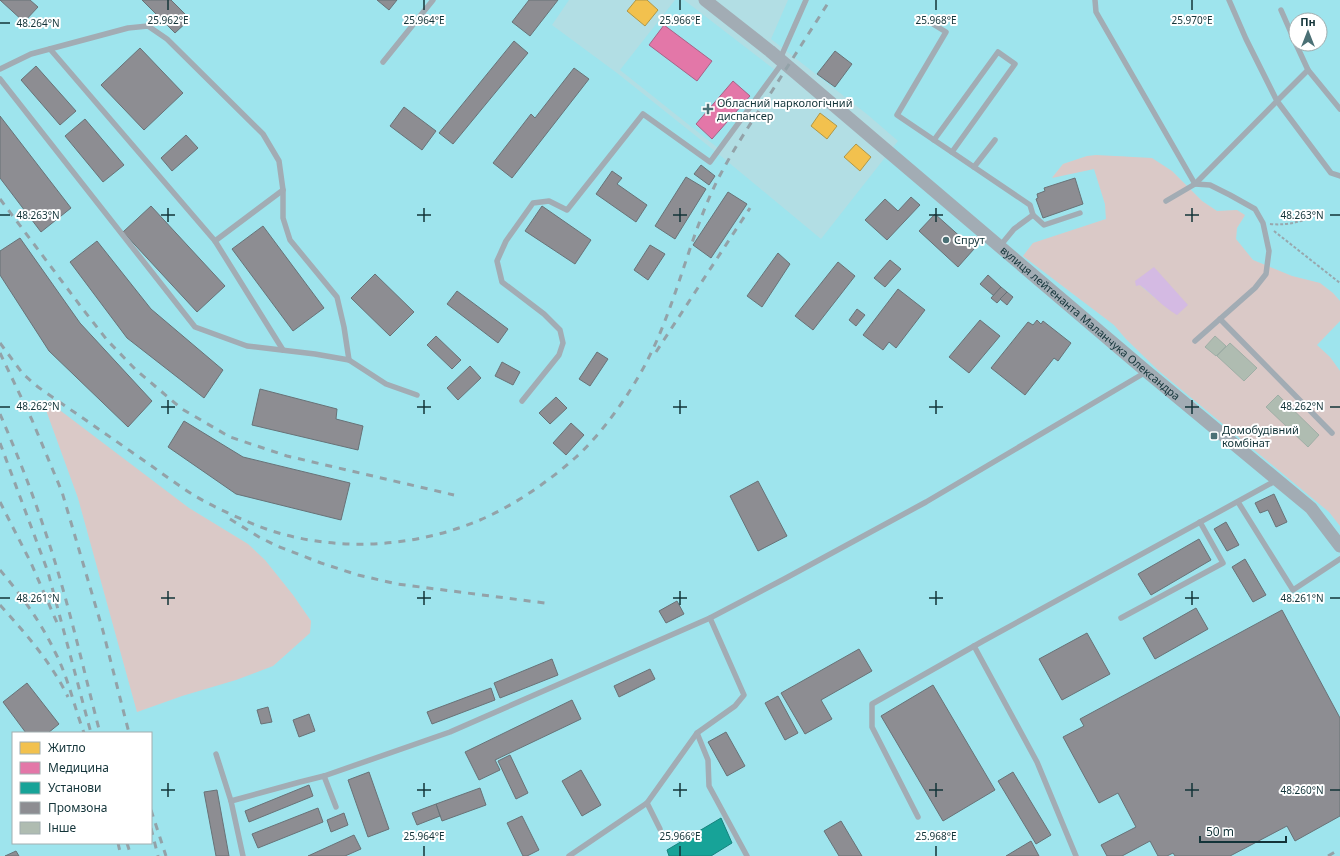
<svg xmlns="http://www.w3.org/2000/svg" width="1340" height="856" font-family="'Noto Sans',sans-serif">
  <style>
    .built { fill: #9ee4ed; fill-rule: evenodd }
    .green { fill: #dac9c7; fill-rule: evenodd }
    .water { fill: #d4bae3 }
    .homes { fill: #f2c14e; stroke: #af9748 }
    .health { fill: #e377a8; stroke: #a56387 }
    .public { fill: #17a398; stroke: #16827c }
    .industry { fill: #8d8d92; stroke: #687277 }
    .building { fill: #afbcb1; stroke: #9faea6 }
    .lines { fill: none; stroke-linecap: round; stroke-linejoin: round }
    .path { stroke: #98a7ad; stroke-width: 2; stroke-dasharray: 3 2; stroke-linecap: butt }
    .service { stroke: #a2acb4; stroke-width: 5.5 }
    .tertiary { stroke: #a2acb4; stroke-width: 13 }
    .rail { stroke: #93a2a8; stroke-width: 3; stroke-dasharray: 7 7; stroke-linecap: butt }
    .ticks { fill: none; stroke: #133439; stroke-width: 1.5 }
    .poi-dot { fill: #4b7075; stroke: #fff; stroke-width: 1.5 }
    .labels { text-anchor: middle; stroke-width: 4; stroke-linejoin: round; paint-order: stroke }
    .poi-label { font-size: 11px; fill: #133439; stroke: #fff; text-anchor: start }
    .street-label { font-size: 11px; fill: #133439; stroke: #fff }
    .ticks-label { font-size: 10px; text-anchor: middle; fill: #133439; stroke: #fff; stroke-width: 4; stroke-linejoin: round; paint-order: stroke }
  </style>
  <rect width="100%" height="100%" fill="#b2dee4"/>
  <g class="built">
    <path d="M0,0H569L552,25L617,73L716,152L821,239L898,141L868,115L771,39L788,0H1340V301L1333,293L1320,283L1292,276L1253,260L1236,239L1237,228L1245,216L1237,210L1217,211L1202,201L1172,171L1123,156H1087L1063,164L1052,177L1094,169L1105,204L1106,219L1033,243L1023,256L1114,325L1126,339L1159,371L1329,512L1340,526V856H0ZM1296,20H1320V44H1296ZM46,410L189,508L248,544L265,560L293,595L311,621L310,633L273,666L182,696L137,712L78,498ZM13,733H151V843H13Z"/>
    <path d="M675,0H684L775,70L718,148L620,70Z"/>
    <path d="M1340,321V371L1330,357L1316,345Z"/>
  </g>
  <g class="green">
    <path d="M1096,155L1152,158L1172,171L1202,201L1217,211L1237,210L1245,215L1237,228L1236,239L1253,260L1292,276L1320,283L1333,293L1340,301V321L1317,345L1330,357L1340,371V526L1329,512L1159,371L1126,339L1114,325L1023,256L1033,243L1106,219L1105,204L1094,169L1052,178L1063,164L1087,156ZM1140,285L1188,305L1159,301Z"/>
    <path d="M53,405L189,508L248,544L265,560L293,595L311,621L310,633L273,666L236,680L182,696L137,712L78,498L46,410Z"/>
  </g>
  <path class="water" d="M1154,267L1188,305L1177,315C1163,307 1153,295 1140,285L1136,286L1135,281Z"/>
  <g class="homes">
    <path d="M636,0H647L658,10L645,26L627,11Z"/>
    <path d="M820,113L837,126L827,139L811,126Z"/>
    <path d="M856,144L871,157L860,171L844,157Z"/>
  </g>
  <g class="health">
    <path d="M664,25L712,61L697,81L649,45Z"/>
    <path d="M733,81L750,96L712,139L696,124Z"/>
  </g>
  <path class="public" d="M721,818L732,843L711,856H669L667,850Z"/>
  <g class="industry">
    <path d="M0,0H30L38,7L24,22Z"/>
    <path d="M142,0H171L190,19L175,33Z"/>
    <path d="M377,0H397L389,10Z"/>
    <path d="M529,0H558L530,36L512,22Z"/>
    <path d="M514,41L528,53L453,144L439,133Z"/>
    <path d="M140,48L183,93L144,130L101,85Z"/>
    <path d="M835,51L852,64L835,87L817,74Z"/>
    <path d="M36,66L76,111L60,125L21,80Z"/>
    <path d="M574,68L589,79L512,178L493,163L531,114L535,118Z"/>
    <path d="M404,107L436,131L422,150L390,126Z"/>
    <path d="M0,116L71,208L41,232L0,178Z"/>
    <path d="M85,119L124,165L103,182L65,136Z"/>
    <path d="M186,135L198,148L172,171L161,158Z"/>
    <path d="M701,165L715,176L709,185L694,174Z"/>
    <path d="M612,171L622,178L617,184L647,205L636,222L596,194Z"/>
    <path d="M686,177L706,189L675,239L655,226Z"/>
    <path d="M1075,178L1083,204L1043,218L1036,199L1038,198L1037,194L1045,191L1044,188Z"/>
    <path d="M728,192L747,204L711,258L693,245Z"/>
    <path d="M911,197L920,205L887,240L865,220L885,199L898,211Z"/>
    <path d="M151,206L225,286L197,312L123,232Z"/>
    <path d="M542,206L591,240L575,264L525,231Z"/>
    <path d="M935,214L974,249L958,267L919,231Z"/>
    <path d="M263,226L324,308L293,331L232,249Z"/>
    <path d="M20,238L80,323L152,401L128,427L49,351L0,275V251Z"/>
    <path d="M97,241L151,309L223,370L204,398L127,338L70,262Z"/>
    <path d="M650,245L665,254L648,280L634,270Z"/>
    <path d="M778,253L790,264L762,307L747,296Z"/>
    <path d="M890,260L901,269L885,287L874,278Z"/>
    <path d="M838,262L855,276L813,330L795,316Z"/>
    <path d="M375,274L414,312L390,336L351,298Z"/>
    <path d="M988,275L1001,287L994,296L980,284Z"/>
    <path d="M1001,287L1007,292L997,303L991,298Z"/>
    <path d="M898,289L925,310L896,348L889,342L883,350L863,335Z"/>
    <path d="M457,291L508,329L498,343L447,304Z"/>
    <path d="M1007,292L1013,297L1007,305L1000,299Z"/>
    <path d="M857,309L865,315L856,326L849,320Z"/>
    <path d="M980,320L1000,336L969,373L949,357Z"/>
    <path d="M1037,320L1041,324L1043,321L1071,343L1058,361L1054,358L1025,395L991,368L1028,322L1033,325Z"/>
    <path d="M436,336L461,360L452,369L427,345Z"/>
    <path d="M597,352L608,359L590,386L579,379Z"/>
    <path d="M502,362L520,372L513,385L495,376Z"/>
    <path d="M470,366L481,378L458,400L447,388Z"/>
    <path d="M260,389L337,409L336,419L363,426L358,450L252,425Z"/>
    <path d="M556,397L567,408L550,424L539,413Z"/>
    <path d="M184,421L243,457L350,483L341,520L236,494L168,447Z"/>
    <path d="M571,423L584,435L566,455L553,443Z"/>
    <path d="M758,481L787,536L758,551L730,496Z"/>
    <path d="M1274,494L1287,522L1276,527L1268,510L1260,513L1255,503Z"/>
    <path d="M1226,522L1239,545L1227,551L1214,529Z"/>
    <path d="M1199,539L1211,560L1151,595L1138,574Z"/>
    <path d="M1245,559L1266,595L1253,602L1232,567Z"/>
    <path d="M677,601L684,614L666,623L659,611Z"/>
    <path d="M1196,608L1208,629L1155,659L1143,638Z"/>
    <path d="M1282,610L1340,718V816L1295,841L1287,826L1230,856H1175L1173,853L1167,856H1158L1150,841L1122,856H1107L1101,845L1136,827L1118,793L1099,803L1063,737L1084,726L1080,719Z"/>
    <path d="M1087,633L1110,674L1062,700L1039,659Z"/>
    <path d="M859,649L872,671L821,700L832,719L805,734L781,693Z"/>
    <path d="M552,659L558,675L500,698L494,683Z"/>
    <path d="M650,669L655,679L619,697L614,686Z"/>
    <path d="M27,683L59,724L48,733H26L3,702Z"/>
    <path d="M933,685L995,790L943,821L881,716Z"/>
    <path d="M491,688L495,700L432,724L427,712Z"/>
    <path d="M778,696L798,733L785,740L765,703Z"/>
    <path d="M572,700L581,719L495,760L500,770L479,780L465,752Z"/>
    <path d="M268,707L272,722L261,724L257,710Z"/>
    <path d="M309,714L315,731L299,737L293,720Z"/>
    <path d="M726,732L745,766L727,776L708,742Z"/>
    <path d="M510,755L528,793L516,799L498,761Z"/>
    <path d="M581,770L601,805L582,816L562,781Z"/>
    <path d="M369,772L389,829L368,837L348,780Z"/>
    <path d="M1013,772L1051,835L1036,844L998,781Z"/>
    <path d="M309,785L313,796L249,822L245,811Z"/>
    <path d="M480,788L486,805L442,821L436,804Z"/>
    <path d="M217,790L229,856H216L204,792Z"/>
    <path d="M436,804L440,816L417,825L412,813Z"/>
    <path d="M318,808L323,822L258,848L252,834Z"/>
    <path d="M344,813L348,825L331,832L327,820Z"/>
    <path d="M522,816L539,850L527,856H523L507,823Z"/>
    <path d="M841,821L862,856H839L824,831Z"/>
    <path d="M354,835L361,849L345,856H308Z"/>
    <path d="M1031,841L1039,856H1006Z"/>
    <path d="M16,851L19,856H5Z"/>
  </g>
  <g class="building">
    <path d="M1215,336L1226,346L1216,356L1205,347Z"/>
    <path d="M1230,343L1257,368L1244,381L1217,356Z"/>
    <path d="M1278,395L1319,435L1308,447L1266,407Z"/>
  </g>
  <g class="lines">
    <g class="path">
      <path d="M1270,224C1291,226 1305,220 1323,213"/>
      <path d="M1274,231L1340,283"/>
    </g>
    <g class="service">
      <path d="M1095,0L1096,12L1195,184L1210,185L1230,195L1255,209L1263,223L1269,251L1266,274L1255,288L1195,341"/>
      <path d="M1281,10L1296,44"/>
      <path d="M923,18L946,32L897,115L1030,205L1033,215L1044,225L1080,213"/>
      <path d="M1296,44L1308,70L1340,109"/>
      <path d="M50,49L215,241L283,350"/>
      <path d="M780,59L806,0"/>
      <path d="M383,62L433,0"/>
      <path d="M0,69L31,54L128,28L148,26L167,39L263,134L279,161L283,190V218L290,240L337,297L344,327L349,360L386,384L417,395"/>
      <path d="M1308,70L1277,101L1331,173L1340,176"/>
      <path d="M0,79L195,327L247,346L315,354L349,360"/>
      <path d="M934,140L998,52L1015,64L952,152"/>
      <path d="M974,167L995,140"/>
      <path d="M1166,201L1195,184L1277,101L1246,39L1229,0"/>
      <path d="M215,241L283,190"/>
      <path d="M1000,246L1014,229L1033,215"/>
      <path d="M1220,319L1332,433"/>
      <path d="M522,401L559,355L563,343L560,330L544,314L502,282L497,261L506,241L533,203L549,201L567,210L643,114L710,162L783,62"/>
      <path d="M1238,502L1293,590L1340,559"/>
      <path d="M1121,618L1223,563L1200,522"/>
      <path d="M974,646L1037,762L1076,856"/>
      <path d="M697,733L708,760L709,786L747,856"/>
      <path d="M216,754L231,801"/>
      <path d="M324,776L450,732L710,618L786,578L926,502L1146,372"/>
      <path d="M647,803L660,829"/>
      <path d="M918,817L872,727V704L983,641L1277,480"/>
      <path d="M243,856L231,801L300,782L324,776L336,807"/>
      <path d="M569,856L647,803L697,733L735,706L744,695L710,618"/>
    </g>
    <path class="tertiary" id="s1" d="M705,0L770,51L1146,371L1311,508L1340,546"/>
    <g class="rail">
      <path d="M0,199L82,308L107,340L136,370L182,409L230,437L287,456L454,495"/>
      <path d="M0,343L23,374L38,387C71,410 103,432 136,455C155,468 173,482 192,494C213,507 236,517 258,526C328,553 412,549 480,520C513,506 548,482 575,458C601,435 630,394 646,363C676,306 688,241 716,183C732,151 752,121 772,91C791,61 811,30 830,0"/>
      <path d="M656,352L750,208"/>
      <path d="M0,353L32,420L62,492L103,631L129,733"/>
      <path d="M0,414C16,451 31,489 44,528C67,595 82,664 100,733"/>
      <path d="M0,443L48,572L91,733"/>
      <path d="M0,502L31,563L58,625"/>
      <path d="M230,519L259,537L277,546L321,563L358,575L397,584L545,603"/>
      <path d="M0,570C21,595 41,622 55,652C68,677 74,706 84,733"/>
      <path d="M0,605C26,634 51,662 68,697"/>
      <path d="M151,810L166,856"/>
      <path d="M151,828L158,856"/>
      <path d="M118,843L121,856"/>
      <path d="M127,843L131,856"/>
      <path d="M1328,856L1340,849"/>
    </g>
  </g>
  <path class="ticks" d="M168,0V10M424,0V10M680,0V10M936,0V10M1192,0V10M0,23H10M168,208V222M424,208V222M680,208V222M936,208V222M1192,208V222M0,215H10M161,215H175M417,215H431M673,215H687M929,215H943M1185,215H1199M1330,215H1340M168,400V414M424,400V414M680,400V414M936,400V414M1192,400V414M0,407H10M161,407H175M417,407H431M673,407H687M929,407H943M1185,407H1199M1330,407H1340M168,591V605M424,591V605M680,591V605M936,591V605M1192,591V605M0,598H10M161,598H175M417,598H431M673,598H687M929,598H943M1185,598H1199M1330,598H1340M168,783V797M424,783V797M680,783V797M936,783V797M1192,783V797M161,790H175M417,790H431M673,790H687M929,790H943M1185,790H1199M1330,790H1340M424,846V856M680,846V856M936,846V856"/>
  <g class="poi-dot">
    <path d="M706 103h4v4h4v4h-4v4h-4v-4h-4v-4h4z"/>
    <circle cx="946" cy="240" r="4"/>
    <rect x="1210" y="432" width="8" height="8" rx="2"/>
  </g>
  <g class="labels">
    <g class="poi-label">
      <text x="717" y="107">Обласний наркологічний<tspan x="717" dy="13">диспансер</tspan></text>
      <text x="954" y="244">Спрут</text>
      <text x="1222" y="434">Домобудівний<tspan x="1222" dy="13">комбінат</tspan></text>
    </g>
    <g class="street-label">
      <text dy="4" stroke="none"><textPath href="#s1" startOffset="503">вулиця лейтенанта Маланчука Олександра</textPath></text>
    </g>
  </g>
  <g class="ticks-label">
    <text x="168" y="24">25.962°E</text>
    <text x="424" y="24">25.964°E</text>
    <text x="680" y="24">25.966°E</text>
    <text x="936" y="24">25.968°E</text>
    <text x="1192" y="24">25.970°E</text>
    <text x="38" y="27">48.264°N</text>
    <text x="38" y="219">48.263°N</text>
    <text x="1302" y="219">48.263°N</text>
    <text x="38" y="410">48.262°N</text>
    <text x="1302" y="410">48.262°N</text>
    <text x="38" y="602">48.261°N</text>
    <text x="1302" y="602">48.261°N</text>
    <text x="1302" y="794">48.260°N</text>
    <text x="424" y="840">25.964°E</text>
    <text x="680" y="840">25.966°E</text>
    <text x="936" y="840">25.968°E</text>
  </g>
  <rect x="12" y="732" width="140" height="112" fill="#ffffff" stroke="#a1aeb0"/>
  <rect x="20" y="742" width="20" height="12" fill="#f2c14e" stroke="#a1aeb0"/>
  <text x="48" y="752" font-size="12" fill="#133439">Житло</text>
  <rect x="20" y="762" width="20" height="12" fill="#e377a8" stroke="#a1aeb0"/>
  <text x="48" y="772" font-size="12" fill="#133439">Медицина</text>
  <rect x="20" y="782" width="20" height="12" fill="#17a398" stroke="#a1aeb0"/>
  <text x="48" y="792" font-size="12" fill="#133439">Установи</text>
  <rect x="20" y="802" width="20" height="12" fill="#8d8d92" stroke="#a1aeb0"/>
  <text x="48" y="812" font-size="12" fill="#133439">Промзона</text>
  <rect x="20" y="822" width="20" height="12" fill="#afbcb1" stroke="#a1aeb0"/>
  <text x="48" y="832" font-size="12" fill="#133439">Інше</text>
  <g transform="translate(1308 32)"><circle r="19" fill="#ffffff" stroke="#a1aeb0"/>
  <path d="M0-3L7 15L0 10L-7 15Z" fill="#4b7075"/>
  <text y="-6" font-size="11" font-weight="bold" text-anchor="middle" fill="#133439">Пн</text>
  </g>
  <path d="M1200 836v6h86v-6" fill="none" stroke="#133439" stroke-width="2"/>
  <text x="1206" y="836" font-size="12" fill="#133439" stroke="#ffffff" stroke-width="3" paint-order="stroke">50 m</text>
</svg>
